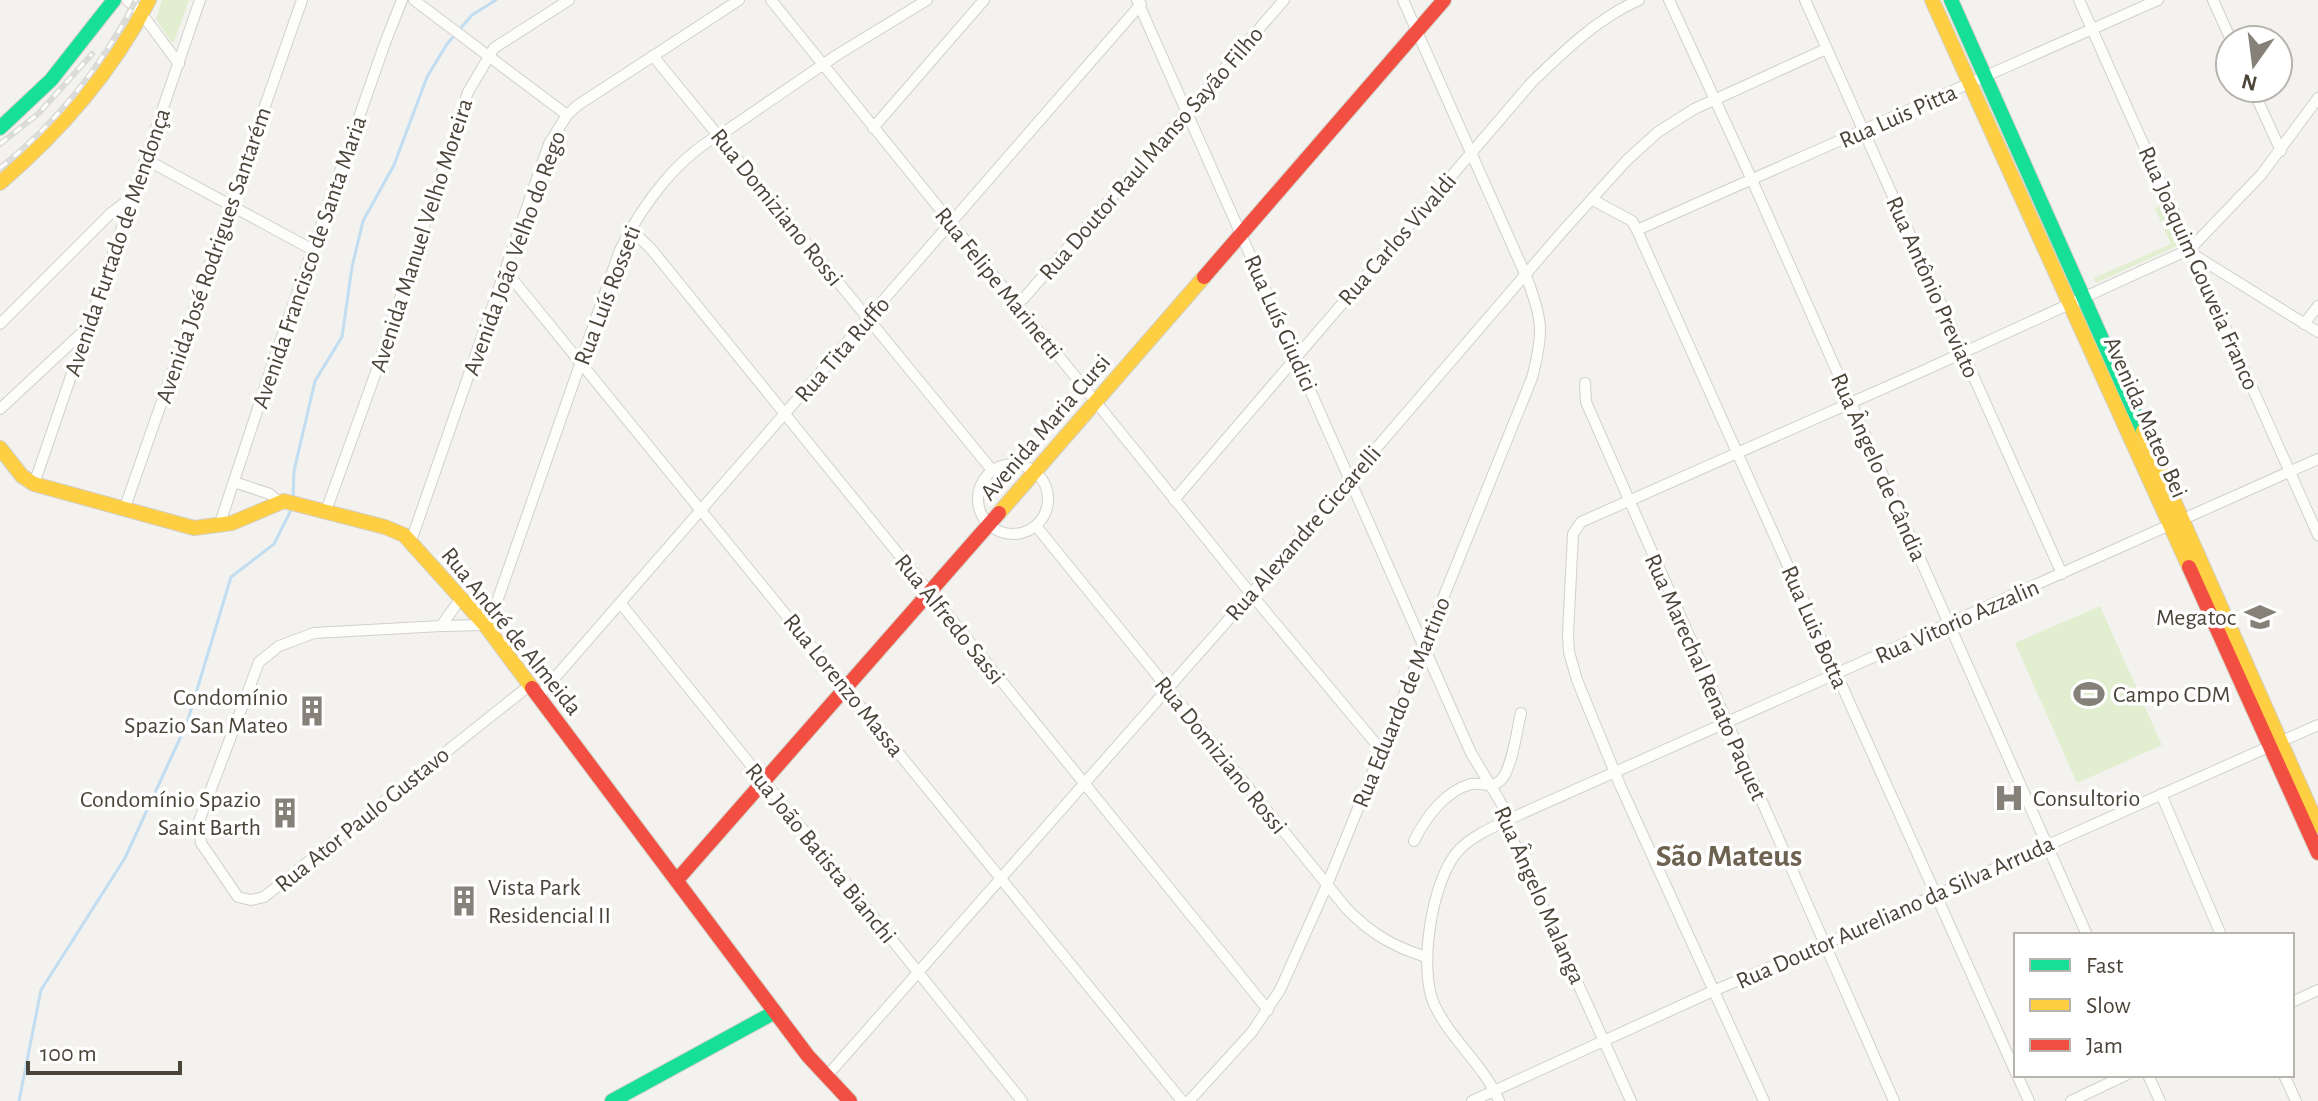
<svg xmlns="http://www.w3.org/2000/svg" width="2318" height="1101" font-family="'Alegreya Sans',sans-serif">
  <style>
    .green { fill: #e1eecf }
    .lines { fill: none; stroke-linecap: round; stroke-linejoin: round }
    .stream { stroke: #c0ddf1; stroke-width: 3 }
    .street-casing { stroke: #d2d0cb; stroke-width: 12 }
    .fast-casing { stroke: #d3cfc5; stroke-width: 16 }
    .slow-casing { stroke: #d3cfc5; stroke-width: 16 }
    .jam-casing { stroke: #d3cfc5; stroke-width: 16 }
    .street { stroke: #fdfdfc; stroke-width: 10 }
    .fast { stroke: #16e098; stroke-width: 14 }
    .slow { stroke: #ffcf43; stroke-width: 14 }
    .jam { stroke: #f24e42; stroke-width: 14 }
    .rail-casing { stroke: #dbdbda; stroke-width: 6 }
    .rail { stroke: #fff; stroke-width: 3; stroke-dasharray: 9; stroke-linecap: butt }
    .labels { text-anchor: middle; stroke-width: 7; stroke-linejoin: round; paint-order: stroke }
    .street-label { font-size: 24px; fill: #4b4439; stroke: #fff }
    .poi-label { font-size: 24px; fill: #4b4439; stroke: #fff; text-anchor: end }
    .district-label { font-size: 32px; font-weight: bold; fill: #6e6250; stroke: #fff }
  </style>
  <rect width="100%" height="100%" fill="#f4f2ee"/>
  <g class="green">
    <path d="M162,0H189L174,42L171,41L156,19Z"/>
    <path d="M2161,205L2179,245L2096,283L2094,278L2171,244L2155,208Z"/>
    <path d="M2100,606L2162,745L2077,783L2015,643Z"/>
  </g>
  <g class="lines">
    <g class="stream">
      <path d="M293,498L294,471L315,381L342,337L352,267L363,221L394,165L427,77L447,44L472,15L496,0"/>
      <path d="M19,1101L41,990L125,858L187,723L231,577L274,544L291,510"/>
    </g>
    <g class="street-casing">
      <g id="street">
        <path d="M127,0L142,14L179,64"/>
        <path d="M414,0L567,115"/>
        <path d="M771,0L1251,594L1382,751"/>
        <path d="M1137,0L1471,753L1504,808L1508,829L1631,1101"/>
        <path d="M1669,0L1752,180L2087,935"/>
        <path d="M1805,0L2062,574"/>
        <path d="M2079,0L2318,535"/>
        <path d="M2213,0L2231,40"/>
        <path d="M653,56L992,470"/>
        <path d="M2252,88L2281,151"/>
        <path d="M873,128L984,0"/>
        <path d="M147,160L313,250"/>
        <path d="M1593,200L1632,221L1637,230L2016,1073"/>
        <path d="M631,229L652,250L1268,1010"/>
        <path d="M1637,230L2158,0"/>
        <path d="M2191,253L2318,332"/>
        <path d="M505,270L1182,1101"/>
        <path d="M1016,304L1024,298L1284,0"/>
        <path d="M0,324L110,214L136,194"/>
        <path d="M2304,324L2318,306"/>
        <path d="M1585,383L1586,402L1894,1101"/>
        <path d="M0,409L87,328"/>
        <circle cx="1013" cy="499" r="35"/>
        <path d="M234,482L270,494L279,502"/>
        <path d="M34,484L200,0"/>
        <path d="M1174,500L1532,82C1564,51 1598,18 1639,0"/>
        <path d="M124,510L302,0"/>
        <path d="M326,511L376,372L468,92L494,48L569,0"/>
        <path d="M219,526L277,351L385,43L402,0"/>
        <path d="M1036,526L1346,908C1370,933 1392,946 1426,957"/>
        <path d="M411,541L549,144L567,115L578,105L739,0"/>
        <path d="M461,598L441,626L485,625L494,610L620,250C643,203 679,155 726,131L837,55L927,0"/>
        <path d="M621,604L1022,1101"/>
        <path d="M441,626L314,633L279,646L259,662L199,821L201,843L238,897L251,900L264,897L530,685"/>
        <path d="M539,696L1141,4"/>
        <path d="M2161,794L2221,935"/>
        <path d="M1414,841C1425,818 1445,791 1471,784C1482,782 1492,789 1501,780C1512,769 1517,729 1521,713"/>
        <path d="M2292,1002L2318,990"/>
        <path d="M2017,1075L2029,1101"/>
        <path d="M2148,1075L2160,1101"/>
        <path d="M2284,1075L2296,1101"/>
        <path d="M826,1077L1251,594L1562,232L1627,160L1658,132L1694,109L1826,49"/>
        <path d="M1189,1101L1252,1032L1280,990L1327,885L1532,378C1544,332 1543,320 1526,276L1403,0"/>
        <path d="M1472,1101L1713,991L1825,944L2318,725"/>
        <path d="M1499,1101C1484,1065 1450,1039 1434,1004C1418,968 1432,878 1459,850C1475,833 1503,823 1523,813L2318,459"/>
        <path d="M1764,1101L1620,785L1577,680L1569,652L1568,634L1573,534L1581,522L1925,370L2190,249L2261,175L2318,98"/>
        <path d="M2071,1101L2126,1075"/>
      </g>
    </g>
    <g class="fast-casing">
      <g id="fast">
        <path d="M1951,0L2143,431"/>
        <path d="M0,128L51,80L114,0"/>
        <path d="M612,1101L775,1012"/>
      </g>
    </g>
    <g class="slow-casing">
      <g id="slow">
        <path d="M1932,0L2189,567"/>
        <path d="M0,183C61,130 112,72 149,0"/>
        <path d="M2143,431L2318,826"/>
        <path d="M0,448L22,476L34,484L194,528L232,523L284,501L385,527L404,535L485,625L532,688"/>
        <path d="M999,513L1204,277"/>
      </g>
    </g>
    <g class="jam-casing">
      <g id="jam">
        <path d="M1204,277L1444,0"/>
        <path d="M2189,567L2318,853"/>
        <path d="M532,688L808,1056L850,1101"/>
        <path d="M677,880L999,513"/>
      </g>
    </g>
    <use href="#street" class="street"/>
    <use href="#fast" class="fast"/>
    <use href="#slow" class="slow"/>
    <use href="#jam" class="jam"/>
    <g class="rail-casing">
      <g id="rail">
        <path d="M0,144L38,114L92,54"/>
        <path d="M0,168C57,123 103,64 136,0"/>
      </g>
    </g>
    <use href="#rail" class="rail"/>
  </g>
  <defs>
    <g id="university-bare" transform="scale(2.4)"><path d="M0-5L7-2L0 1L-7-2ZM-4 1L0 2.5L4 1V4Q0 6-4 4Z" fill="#868178" stroke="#fff" stroke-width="2.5" paint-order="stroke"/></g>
    <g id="stadium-bare" transform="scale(2.4)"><path d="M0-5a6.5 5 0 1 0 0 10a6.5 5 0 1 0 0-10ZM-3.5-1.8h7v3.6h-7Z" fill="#868178" stroke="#fff" stroke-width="2.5" paint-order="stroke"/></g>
    <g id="building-bare" transform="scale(2.4)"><path d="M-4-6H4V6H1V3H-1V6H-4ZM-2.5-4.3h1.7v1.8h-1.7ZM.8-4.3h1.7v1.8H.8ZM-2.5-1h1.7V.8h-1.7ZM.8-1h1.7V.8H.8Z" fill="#868178" stroke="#fff" stroke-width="2.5" paint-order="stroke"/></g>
    <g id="hospital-bare" transform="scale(2.4)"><path d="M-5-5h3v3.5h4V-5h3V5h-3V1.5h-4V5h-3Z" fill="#868178" stroke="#fff" stroke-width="2.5" paint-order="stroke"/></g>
  </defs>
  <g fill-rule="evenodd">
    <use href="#university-bare" x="2260" y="617"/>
    <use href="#stadium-bare" x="2089" y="694"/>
    <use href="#building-bare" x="312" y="711"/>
    <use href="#hospital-bare" x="2009" y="798"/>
    <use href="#building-bare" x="285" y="813"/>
    <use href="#building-bare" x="464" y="901"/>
  </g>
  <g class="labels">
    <g class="street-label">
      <text transform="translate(1898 116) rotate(-24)" y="8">Rua Luis Pitta</text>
      <text transform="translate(1151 153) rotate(-49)" y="8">Rua Doutor Raul Manso Sayão Filho</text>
      <text transform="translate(777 207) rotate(51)" y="8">Rua Domiziano Rossi</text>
      <text transform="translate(421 235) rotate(-72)" y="8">Avenida Manuel Velho Moreira</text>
      <text transform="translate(1397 239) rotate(-49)" y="8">Rua Carlos Vivaldi</text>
      <text transform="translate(117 242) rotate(-71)" y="8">Avenida Furtado de Mendonça</text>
      <text transform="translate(514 253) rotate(-70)" y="8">Avenida João Velho do Rego</text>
      <text transform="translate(213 255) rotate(-71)" y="8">Avenida José Rodrigues Santarém</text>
      <text transform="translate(309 262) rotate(-71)" y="8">Avenida Francisco de Santa Maria</text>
      <text transform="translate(2199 268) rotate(66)" y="8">Rua Joaquim Gouveia Franco</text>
      <text transform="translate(999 283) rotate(51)" y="8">Rua Felipe Marinetti</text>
      <text transform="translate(1933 287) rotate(66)" y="8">Rua Antônio Previato</text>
      <text transform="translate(607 295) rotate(-69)" y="8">Rua Luís Rosseti</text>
      <text transform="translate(1281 323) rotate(66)" y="8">Rua Luís Giudici</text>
      <text transform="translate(842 349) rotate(-49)" y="8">Rua Tita Ruffo</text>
      <text transform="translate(2146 417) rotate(66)" y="8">Avenida Mateo Bei</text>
      <text transform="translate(1045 427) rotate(-49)" y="8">Avenida Maria Cursi</text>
      <text transform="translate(1879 467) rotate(66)" y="8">Rua Ângelo de Cândia</text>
      <text transform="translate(1303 533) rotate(-49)" y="8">Rua Alexandre Ciccarelli</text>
      <text transform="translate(950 619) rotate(51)" y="8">Rua Alfredo Sassi</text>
      <text transform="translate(1957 621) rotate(-24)" y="8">Rua Vitorio Azzalin</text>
      <text transform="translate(1815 627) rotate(66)" y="8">Rua Luis Botta</text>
      <text transform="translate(512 631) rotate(51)" y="8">Rua André de Almeida</text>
      <text transform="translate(1706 677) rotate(66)" y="8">Rua Marechal Renato Paquet</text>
      <text transform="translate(844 685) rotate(51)" y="8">Rua Lorenzo Massa</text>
      <text transform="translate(1401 702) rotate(-68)" y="8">Rua Eduardo de Martino</text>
      <text transform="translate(1221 755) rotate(51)" y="8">Rua Domiziano Rossi</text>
      <text transform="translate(362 819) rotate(-39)" y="8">Rua Ator Paulo Gustavo</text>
      <text transform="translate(821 853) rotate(51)" y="8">Rua João Batista Bianchi</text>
      <text transform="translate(1540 895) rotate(66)" y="8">Rua Ângelo Malanga</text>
      <text transform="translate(1895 912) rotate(-24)" y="8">Rua Doutor Aureliano da Silva Arruda</text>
    </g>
    <g class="poi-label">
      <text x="2236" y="625">Megatoc</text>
      <text x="2113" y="702" text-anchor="start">Campo CDM</text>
      <text x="288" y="705">Condomínio<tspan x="288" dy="28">Spazio San Mateo</tspan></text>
      <text x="2033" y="806" text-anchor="start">Consultorio</text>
      <text x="261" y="807">Condomínio Spazio<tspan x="261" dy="28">Saint Barth</tspan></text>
      <text x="488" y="895" text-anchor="start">Vista Park<tspan x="488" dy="28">Residencial II</tspan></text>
    </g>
    <g class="district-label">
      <text x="1729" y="866">São Mateus</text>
    </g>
  </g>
  <rect x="2014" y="933" width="280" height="144" fill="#ffffff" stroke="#b7b4b0" stroke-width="2"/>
  <rect x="2030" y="959" width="40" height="12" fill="#16e098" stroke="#b7b4b0" stroke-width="2"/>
  <text x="2086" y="973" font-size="24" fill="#4b4439">Fast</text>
  <rect x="2030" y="999" width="40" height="12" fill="#ffcf43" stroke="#b7b4b0" stroke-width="2"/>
  <text x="2086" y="1013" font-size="24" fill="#4b4439">Slow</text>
  <rect x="2030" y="1039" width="40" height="12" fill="#f24e42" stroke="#b7b4b0" stroke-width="2"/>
  <text x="2086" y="1053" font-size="24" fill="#4b4439">Jam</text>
  <g transform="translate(2254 64) rotate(194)"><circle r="38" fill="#ffffff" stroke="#b7b4b0" stroke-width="2"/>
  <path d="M0-6L14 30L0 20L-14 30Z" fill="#868178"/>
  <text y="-12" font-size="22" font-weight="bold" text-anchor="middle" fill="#4b4439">N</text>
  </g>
  <path d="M28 1061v12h152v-12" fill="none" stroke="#4b4439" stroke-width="4"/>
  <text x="40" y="1061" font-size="24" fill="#4b4439" stroke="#ffffff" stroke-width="6" paint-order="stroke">100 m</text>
</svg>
